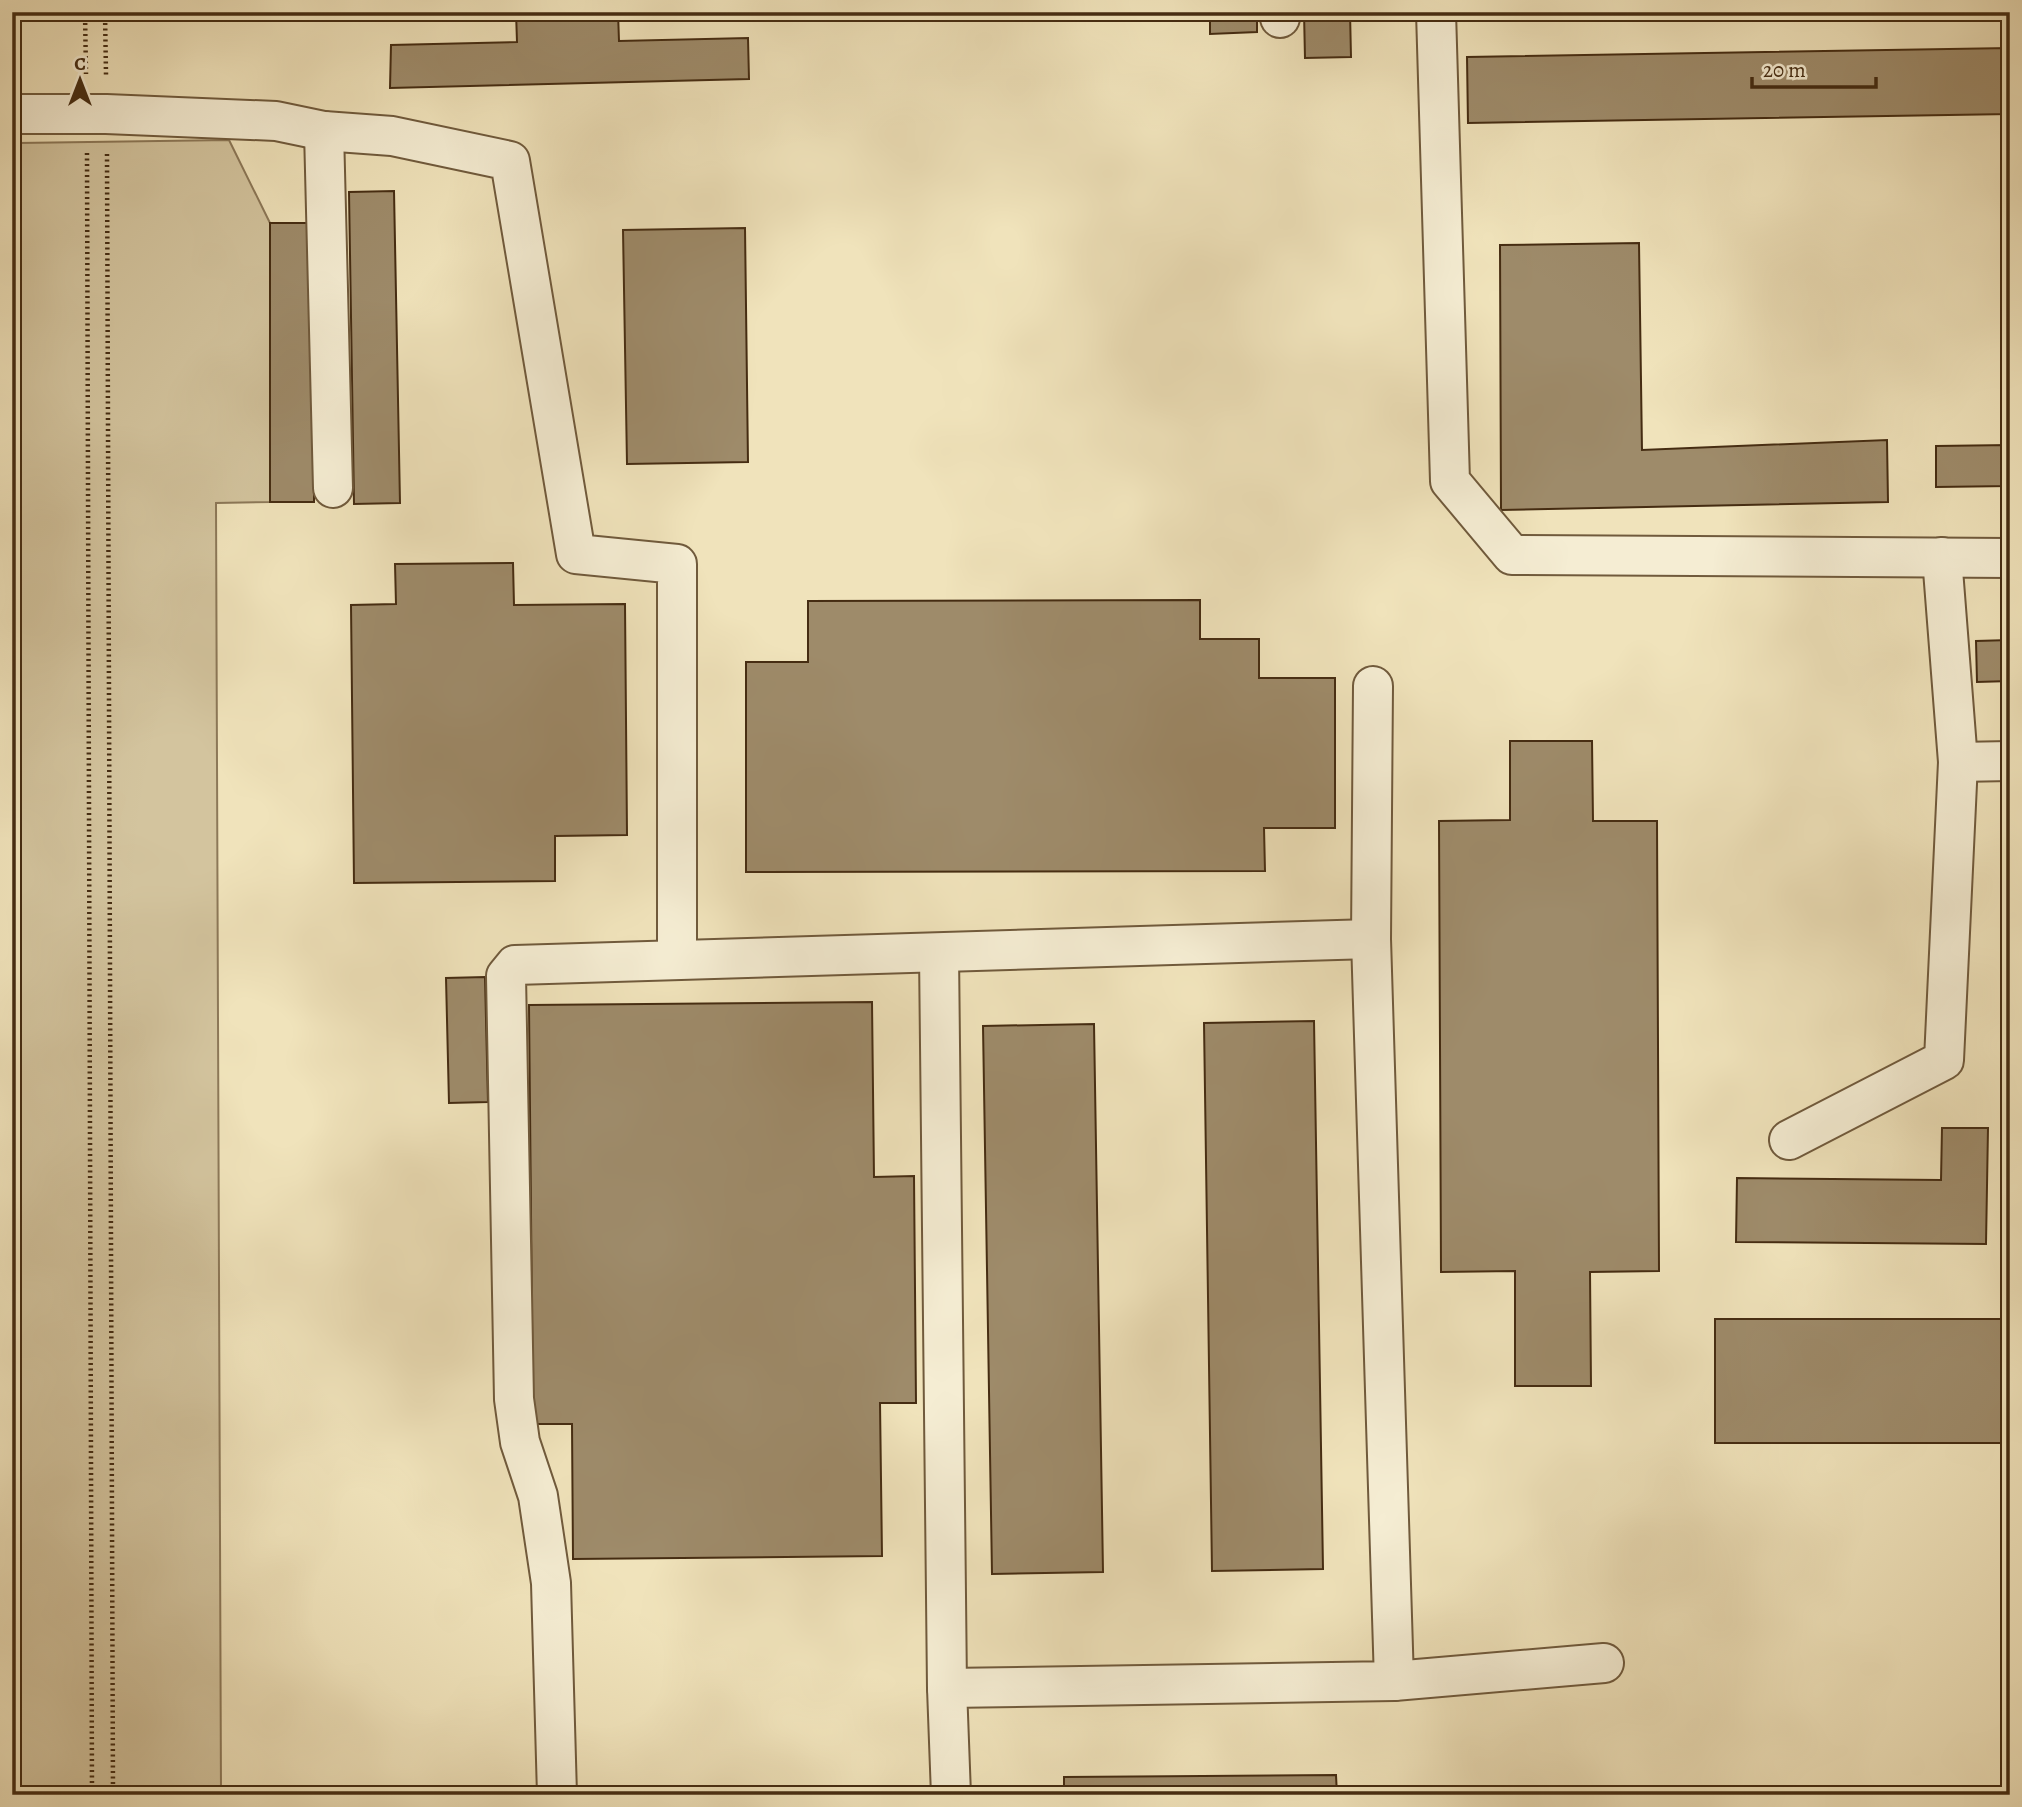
<svg xmlns="http://www.w3.org/2000/svg" width="2022" height="1807" font-family="Alegreya,serif">
  <style>
    .green { fill: #d3c49e; stroke: #8c7858; stroke-width: 2 }
    .building { fill: #9e8b6a; stroke: #452c12; stroke-width: 2 }
    .lines { fill: none; stroke-linecap: round; stroke-linejoin: round }
    .minor-casing { stroke: #705a3c; stroke-width: 42 }
    .path { stroke: #452c12; stroke-width: 4.5; stroke-dasharray: 2 3.5; stroke-linecap: butt }
    .minor { stroke: #f5edd3; stroke-width: 38 }
  </style>
  <rect width="100%" height="100%" fill="#f0e3bb"/>
  <filter id="stains"><feTurbulence type="fractalNoise" baseFrequency=".00286" numOctaves="4"/><feColorMatrix values="0 0 0 0 .2 0 0 0 0 .09 0 0 0 0 .02 0 0 0 .5 -.17"/></filter>
  <radialGradient id="worn" r=".72"><stop offset=".6" stop-color="#630" stop-opacity="0"/><stop offset="1" stop-color="#630" stop-opacity=".3"/></radialGradient>
  <path class="green" d="M229,140L270,223V502L216,503L221,1795H19V143Z"/>
  <g class="building">
    <path d="M516,12H618L619,41L748,38L749,79L390,88L391,45L517,42Z"/>
    <path d="M1210,12H1257V32L1210,34Z"/>
    <path d="M1304,12H1350L1351,57L1305,58Z"/>
    <path d="M2010,48V114L1468,123L1467,57Z"/>
    <path d="M394,191L400,503L354,504L349,192Z"/>
    <rect x="270" y="223" width="44" height="279"/>
    <path d="M745,228L748,462L627,464L623,230Z"/>
    <path d="M1639,243L1642,450L1887,440L1888,502L1501,510L1500,245Z"/>
    <path d="M2010,445V486L1936,487V446Z"/>
    <path d="M513,563L514,605L625,604L627,835L555,836V881L354,883L351,605L396,604L395,564Z"/>
    <path d="M1200,600V639H1259V678H1335V828H1264L1265,871L746,872V662H808V601Z"/>
    <path d="M2010,640V681L1977,682L1976,641Z"/>
    <path d="M1510,741H1592L1593,821H1657L1659,1271L1590,1272L1591,1386H1515V1271L1441,1272L1439,821L1510,820Z"/>
    <path d="M485,977L488,1102L449,1103L446,978Z"/>
    <path d="M872,1002L874,1177L914,1176L916,1403H880L882,1556L573,1559L572,1424H533L529,1005Z"/>
    <path d="M1314,1021L1323,1569L1212,1571L1204,1023Z"/>
    <path d="M1094,1024L1103,1572L992,1574L983,1026Z"/>
    <path d="M1942,1128H1988L1986,1244L1736,1242L1737,1178L1941,1180Z"/>
    <rect x="1715" y="1319" width="295" height="124"/>
    <path d="M1336,1775L1337,1795H1064V1777Z"/>
  </g>
  <g class="lines">
    <g class="minor-casing">
      <g id="minor">
        <path d="M1436,12L1450,481L1512,555L2010,558"/>
        <path d="M1280,18V12"/>
        <path d="M12,114H106L276,121L324,131L392,136L510,161L576,554L677,564V960"/>
        <path d="M324,131L333,488"/>
        <path d="M1958,762L2010,761"/>
        <path d="M939,953L947,1688"/>
        <path d="M1789,1140L1944,1060L1958,762L1942,557"/>
        <path d="M1394,1681L1604,1663"/>
        <path d="M557,1795L551,1583L538,1496L520,1442L514,1399L506,976L515,965L1371,939"/>
        <path d="M951,1795L947,1688L1394,1681L1371,939L1373,686"/>
      </g>
    </g>
    <g class="path">
      <path d="M85,12L86,74"/>
      <path d="M105,12L106,75"/>
      <path d="M87,153L92,1795"/>
      <path d="M107,154L113,1795"/>
    </g>
    <use href="#minor" class="minor"/>
  </g>
  <rect width="2022" height="1807" fill="none" stroke="#f0e3bb" stroke-width="42"/>
  <rect x="14" y="14" width="1994" height="1779" fill="none" stroke="#452c12" stroke-width="3.5"/>
  <rect x="21" y="21" width="1980" height="1765" fill="none" stroke="#452c12" stroke-width="2"/>
  <g transform="translate(80 80)" stroke="#f5edd3" stroke-width="5" paint-order="stroke">
  <path d="M0-5L12 26L0 18L-12 26Z" fill="#452c12"/>
  <text y="-10" font-size="19" font-weight="bold" text-anchor="middle" fill="#452c12">С</text>
  </g>
  <path d="M1752 77v10h124v-10" fill="none" stroke="#452c12" stroke-width="3.5"/>
  <text x="1763" y="77" font-size="21" fill="#452c12" stroke="#f5edd3" stroke-width="5" paint-order="stroke">20 m</text>
  <rect width="100%" height="100%" filter="url(#stains)"/>
  <rect width="100%" height="100%" fill="url(#worn)"/>
</svg>
